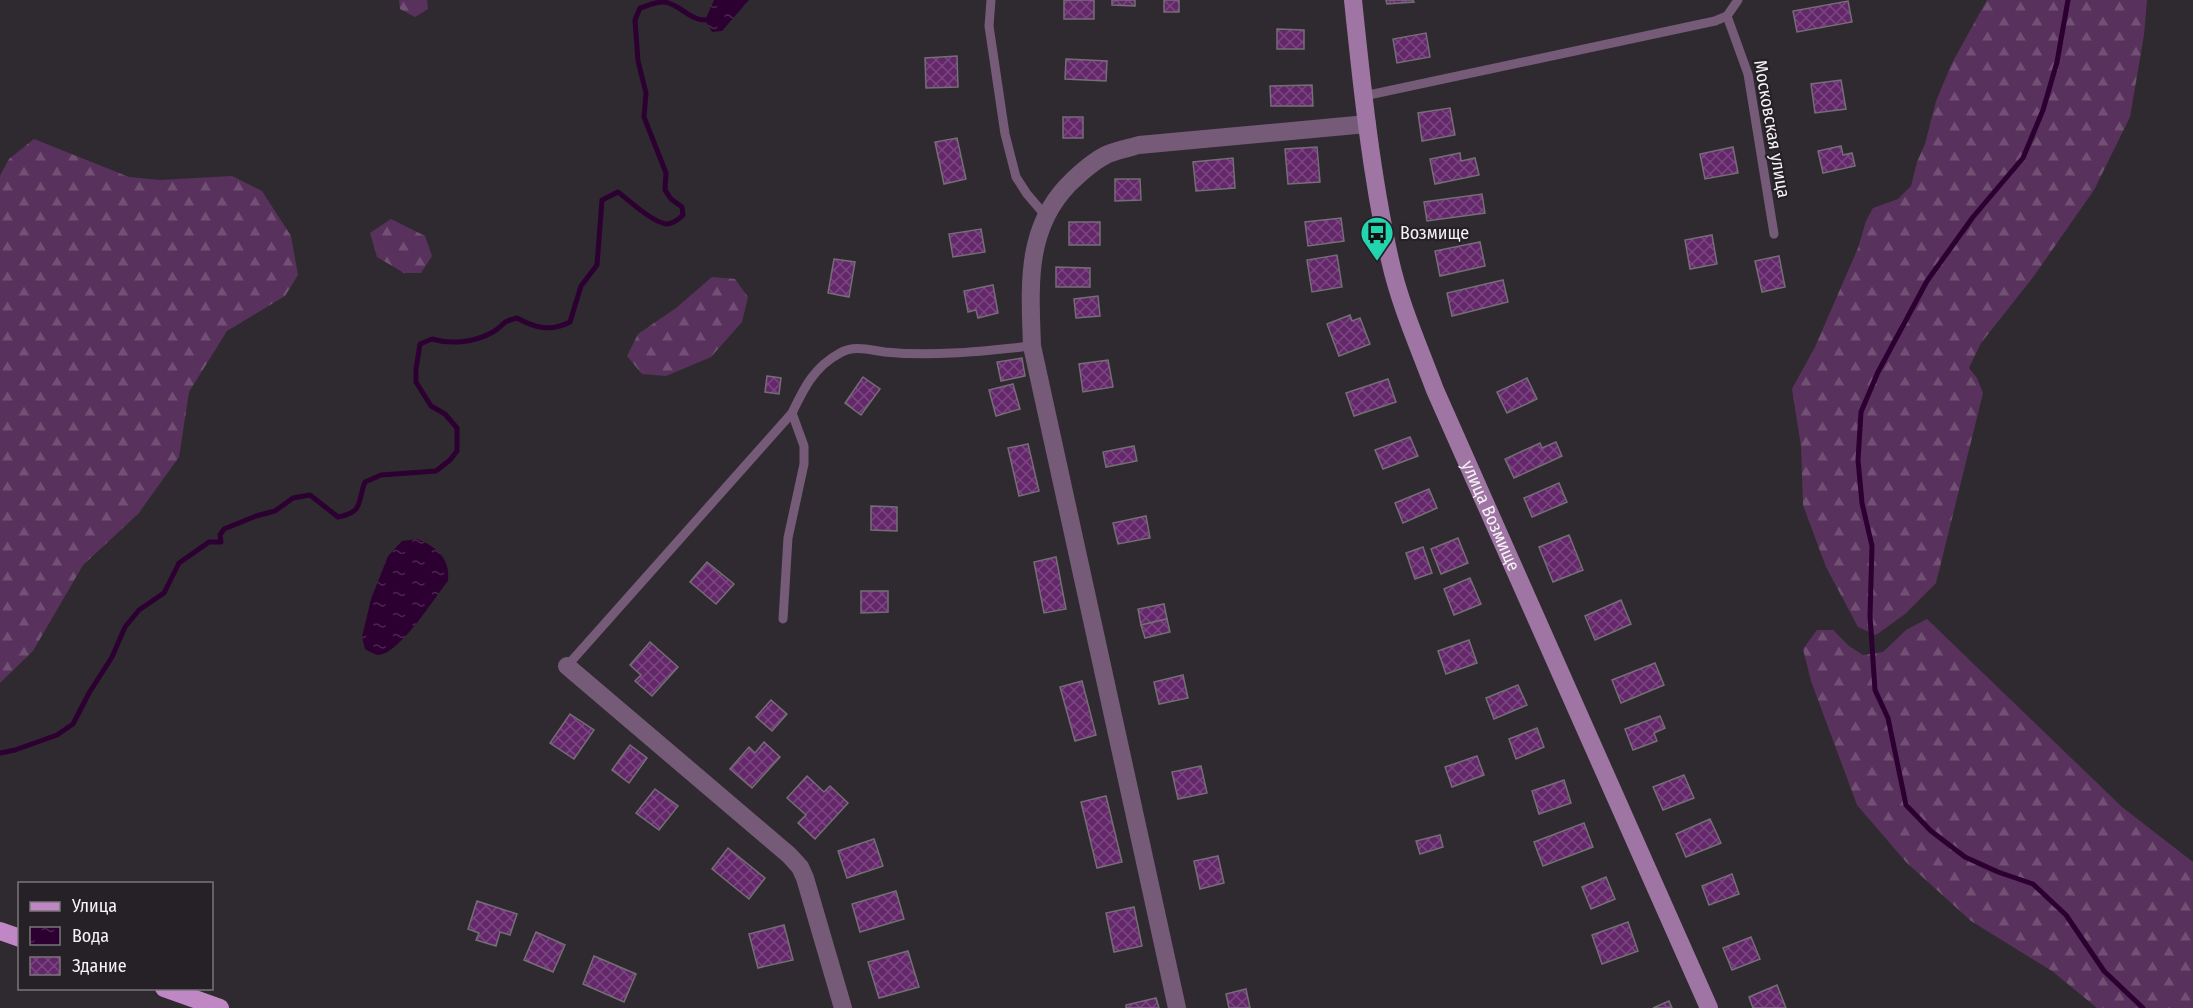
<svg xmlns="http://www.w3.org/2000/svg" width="2193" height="1008" font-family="'Fira Sans Condensed',sans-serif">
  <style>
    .forest { fill: url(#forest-firs) }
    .water { fill: url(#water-ripples) }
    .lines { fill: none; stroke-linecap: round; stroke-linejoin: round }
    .stream { stroke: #2d0032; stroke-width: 5 }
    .building { fill: url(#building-cross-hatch); stroke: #746e75; stroke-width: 1.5 }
    .lane { stroke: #765b79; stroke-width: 9 }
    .street { stroke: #765b79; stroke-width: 18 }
    .secondary { stroke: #9f75a4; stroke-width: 18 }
    .primary { stroke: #bf88c5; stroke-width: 18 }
    .labels { text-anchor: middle; stroke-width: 4.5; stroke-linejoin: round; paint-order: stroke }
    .street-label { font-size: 18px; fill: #f6f3f7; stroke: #262126 }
    .poi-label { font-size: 18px; fill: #f6f3f7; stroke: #262126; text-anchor: start }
  </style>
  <defs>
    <pattern id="forest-firs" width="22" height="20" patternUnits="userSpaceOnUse" patternTransform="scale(1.5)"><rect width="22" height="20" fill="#58325c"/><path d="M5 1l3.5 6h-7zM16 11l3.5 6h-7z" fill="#715074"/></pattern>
    <pattern id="water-ripples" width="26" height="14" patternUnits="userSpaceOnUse" patternTransform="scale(1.5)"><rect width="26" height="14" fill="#2d0032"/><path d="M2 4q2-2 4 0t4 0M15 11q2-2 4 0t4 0" fill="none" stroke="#4c2650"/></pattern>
    <pattern id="building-cross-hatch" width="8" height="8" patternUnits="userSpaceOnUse" patternTransform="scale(1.5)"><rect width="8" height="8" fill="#63276a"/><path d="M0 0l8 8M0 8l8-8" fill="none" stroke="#7a4780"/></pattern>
  </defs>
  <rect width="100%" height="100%" fill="#2f2a30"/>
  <g class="forest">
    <path d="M399,0H427L428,9L415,17L400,9Z"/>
    <path d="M1987,0H2147L2144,35L2130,117L2094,190L2034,276L1981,343L1969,368L1977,378L1983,393L1936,583L1905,614L1876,635L1858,627L1826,567L1803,505L1801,446L1792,389L1815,347L1858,248L1866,221L1873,208L1898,199L1911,186L1917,162L1925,144L1936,101L1952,63Z"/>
    <path d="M34,139L129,177L161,180L232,176L262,191L291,236L298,275L285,296L227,331L189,392L179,457L138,514L83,565L33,651L0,683V176L9,159Z"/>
    <path d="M391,219L425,236L432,256L421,273H404L377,257L370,233Z"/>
    <path d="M712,277L735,279L748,297L742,322L711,357L666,376L642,374L627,356L638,334L676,308Z"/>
    <path d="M1927,619L2122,807L2193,862V1008H2097L2052,971L1971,921L1906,862L1857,805L1811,681L1803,649L1817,630H1833L1849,646L1863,655L1883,652L1906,630Z"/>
  </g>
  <g class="water">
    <path d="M714,0H749L722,31L712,32L705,20Z"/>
    <path d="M417,539C436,546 451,559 448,581C435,597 399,655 378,655C374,654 368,651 365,649L362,637L371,599L388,556L402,541Z"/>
  </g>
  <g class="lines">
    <g class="stream">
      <path d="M2068,0L2057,62L2043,110L2023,158L1973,217L1927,281L1878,372L1861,412L1858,460L1862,503L1872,546L1870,616L1875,690L1888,718L1906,805L1931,831L1965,857L1998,872L2033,884L2066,915L2104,971L2143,1008"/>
      <path d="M0,753L15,750L57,735L73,724L89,693L112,657L125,627L139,610L164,593L179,563L209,542H221L220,535L224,529L256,516L275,511L293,498L310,495L338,517C364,512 357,502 365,482L381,475L436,471L450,460L457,451V428L445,414L431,406L416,382V369L420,344L432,339C452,345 475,342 493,332C505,325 500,322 517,318C535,328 551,332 570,322L581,286L597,265L602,200L618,192C630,201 652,222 666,224C673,224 679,219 683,215L682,207L671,199L665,190L666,173L644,117L646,93L638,61L635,20L640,8C647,6 657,1 664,2C680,4 689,20 705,20"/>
    </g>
  </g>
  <g class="building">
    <rect x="1064" y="0" width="30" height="19"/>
    <path d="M1112,0H1135V6L1112,5Z"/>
    <rect x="1164" y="0" width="15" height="12"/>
    <path d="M1386,0H1413L1414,2L1387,4Z"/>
    <path d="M1848,1L1852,22L1797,32L1793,11Z"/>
    <path d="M1277,29L1304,30V49H1277Z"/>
    <path d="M1426,33L1430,57L1397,63L1393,39Z"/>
    <path d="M957,56L958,87L926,88L925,58Z"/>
    <path d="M1066,59L1107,61L1106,81L1065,79Z"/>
    <path d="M1841,80L1846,109L1815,113L1811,84Z"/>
    <path d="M1312,85L1313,106H1271L1270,86Z"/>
    <path d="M1450,108L1455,135L1422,141L1418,113Z"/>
    <rect x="1063" y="117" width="20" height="21"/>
    <path d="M957,138L966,179L944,184L935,142Z"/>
    <path d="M1841,146L1843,155L1852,153L1855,166L1823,173L1818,151Z"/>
    <path d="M1317,147L1320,182L1288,184L1285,149Z"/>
    <path d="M1733,147L1738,173L1705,179L1700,154Z"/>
    <path d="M1460,153L1461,161L1475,158L1479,175L1435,184L1430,159Z"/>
    <path d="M1233,158L1235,188L1196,191L1193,162Z"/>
    <path d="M1115,179H1140L1141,200L1115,201Z"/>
    <path d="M1482,194L1485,213L1427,221L1424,202Z"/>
    <path d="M1341,218L1344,241L1308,246L1305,222Z"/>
    <rect x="1069" y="222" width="31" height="23"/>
    <path d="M981,229L985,252L953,257L949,234Z"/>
    <path d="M1712,235L1717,264L1690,269L1685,240Z"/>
    <path d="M1480,242L1485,266L1440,276L1435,251Z"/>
    <path d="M1337,255L1342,287L1312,292L1307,260Z"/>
    <path d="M1779,256L1785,287L1762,292L1755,261Z"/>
    <path d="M834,259L855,262L849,297L828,293Z"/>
    <path d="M1056,267L1090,268V287H1056Z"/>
    <path d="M1503,280L1508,302L1452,316L1447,293Z"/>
    <path d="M993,285L998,313L978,318L976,310L968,312L964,291Z"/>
    <path d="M1098,296L1100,316L1076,318L1074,299Z"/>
    <path d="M1350,315L1352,321L1360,318L1370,344L1339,356L1327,324Z"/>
    <path d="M1022,358L1025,376L1001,381L997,362Z"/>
    <path d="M1108,360L1113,387L1083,392L1079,364Z"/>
    <path d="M767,376L781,378L779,394L765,392Z"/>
    <path d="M863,377L880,389L861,415L845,403Z"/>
    <path d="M1527,378L1537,399L1507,413L1497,392Z"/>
    <path d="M1388,379L1396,402L1354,416L1346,393Z"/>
    <path d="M1013,384L1020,409L996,416L989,390Z"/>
    <path d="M1410,437L1418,456L1383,469L1375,450Z"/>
    <path d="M1556,442L1562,456L1514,478L1505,459L1540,443L1542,448Z"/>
    <path d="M1028,444L1039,491L1019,496L1008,448Z"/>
    <path d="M1134,446L1137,461L1106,467L1103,452Z"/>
    <path d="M1559,483L1567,502L1532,517L1524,498Z"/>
    <path d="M1429,489L1437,508L1403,523L1395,503Z"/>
    <path d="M871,506L897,507V531L871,530Z"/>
    <path d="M1146,516L1150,538L1118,544L1113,523Z"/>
    <path d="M1569,535L1583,570L1553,582L1539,547Z"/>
    <path d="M1458,538L1468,563L1441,574L1431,549Z"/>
    <path d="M1423,547L1432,573L1415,579L1406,553Z"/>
    <path d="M1056,557L1066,609L1044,613L1034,562Z"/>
    <path d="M707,562L734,584L716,604L690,582Z"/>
    <path d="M1470,578L1481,604L1454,615L1444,589Z"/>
    <path d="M861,591H888V612L861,613Z"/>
    <path d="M1621,600L1631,624L1595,640L1585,616Z"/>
    <path d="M1164,604L1167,619L1141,625L1138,609Z"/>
    <path d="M1167,619L1170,632L1145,638L1141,625Z"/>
    <path d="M1469,640L1477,663L1446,674L1438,651Z"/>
    <path d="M650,642L678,667L652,696L635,681L641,675L630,665Z"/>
    <path d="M1655,663L1664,685L1621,703L1612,680Z"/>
    <path d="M1183,675L1188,698L1159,704L1154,682Z"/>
    <path d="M1082,681L1096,735L1075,741L1060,687Z"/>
    <path d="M1518,685L1527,705L1494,719L1486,698Z"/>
    <path d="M771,700L787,714L772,731L756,717Z"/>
    <path d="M570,714L594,730L574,759L550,743Z"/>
    <path d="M1660,716L1665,728L1654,733L1657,741L1633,750L1625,729Z"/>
    <path d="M1537,728L1544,747L1516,759L1509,739Z"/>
    <path d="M764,742L780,757L752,788L730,769L749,747L755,753Z"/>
    <path d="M630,745L647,758L629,783L612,770Z"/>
    <path d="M1477,756L1484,775L1452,787L1445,767Z"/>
    <path d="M1201,766L1207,793L1178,799L1172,772Z"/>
    <path d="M1684,775L1694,798L1663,810L1653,787Z"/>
    <path d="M807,776L824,792L830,786L848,803L815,839L798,823L806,815L787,798Z"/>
    <path d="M1564,780L1571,803L1539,814L1532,791Z"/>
    <path d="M655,789L678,806L659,830L636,813Z"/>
    <path d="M1106,796L1122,862L1097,868L1081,802Z"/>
    <path d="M1710,819L1721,843L1686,857L1676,834Z"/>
    <path d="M1584,823L1593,847L1543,866L1534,842Z"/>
    <path d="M1440,835L1443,847L1420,854L1416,841Z"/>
    <path d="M874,839L883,866L847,878L838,851Z"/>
    <path d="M728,848L765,878L749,899L712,869Z"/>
    <path d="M1218,856L1224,883L1200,889L1194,861Z"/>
    <path d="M1732,874L1739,894L1709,905L1702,886Z"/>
    <path d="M1606,877L1615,899L1591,909L1582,887Z"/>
    <path d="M896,891L904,919L860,932L852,904Z"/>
    <path d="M477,901L517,914L510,935L500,932L496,946L476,940L479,933L468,929Z"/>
    <path d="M1134,907L1142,946L1114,952L1106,913Z"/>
    <path d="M1628,922L1638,951L1602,964L1592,935Z"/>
    <path d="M784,925L793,960L758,968L749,934Z"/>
    <path d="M536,932L565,945L553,972L524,960Z"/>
    <path d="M1751,937L1760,959L1732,970L1723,948Z"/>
    <path d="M908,951L919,987L879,998L868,962Z"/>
    <path d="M594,956L636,974L624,1002L583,984Z"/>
    <path d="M1777,985L1786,1008H1753L1749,997Z"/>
    <path d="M1246,989L1250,1008H1229L1226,994Z"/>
    <path d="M1156,998L1159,1008H1126V1005Z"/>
    <path d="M1669,1001L1672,1008H1653Z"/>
  </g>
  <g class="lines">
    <g class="lane">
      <path d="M991,0L989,26L1005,134L1016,177L1027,194L1045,215"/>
      <path d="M1738,0L1727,16L1748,74L1774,234"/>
      <path d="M1364,96L1715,21L1727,16"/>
      <path d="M783,619L788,538L804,464V446L792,413"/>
      <path d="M567,666L792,413C804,388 814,367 840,353C854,345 870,350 885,352C934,357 983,351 1032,346"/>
    </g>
    <g class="street">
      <path d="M567,666L789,855L800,867L805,878L843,1008"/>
      <path d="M1177,1008L1032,346C1030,287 1025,230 1068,185C1080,173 1093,161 1108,154C1118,150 1129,148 1139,145L1367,124"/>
    </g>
    <path class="secondary" id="s1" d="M1353,0C1362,87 1371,174 1390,260C1400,305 1419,347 1435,390L1709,1008"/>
    <g class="primary">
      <path d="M0,931L20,938"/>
      <path d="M164,988L220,1008"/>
    </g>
  </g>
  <defs>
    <g id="bus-pin" transform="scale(1.725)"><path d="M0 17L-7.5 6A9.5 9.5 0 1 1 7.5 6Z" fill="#23d5af" stroke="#262126"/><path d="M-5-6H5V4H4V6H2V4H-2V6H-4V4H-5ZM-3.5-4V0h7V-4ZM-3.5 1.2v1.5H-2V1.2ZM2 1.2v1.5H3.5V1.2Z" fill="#111"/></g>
  </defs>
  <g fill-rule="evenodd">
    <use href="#bus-pin" x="1377" y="233"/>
  </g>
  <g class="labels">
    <g class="street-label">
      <text transform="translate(1772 129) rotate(80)" y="6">Московская улица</text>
      <text dy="6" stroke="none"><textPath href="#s1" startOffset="538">улица Возмище</textPath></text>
    </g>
    <g class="poi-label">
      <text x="1400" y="239">Возмище</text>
    </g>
  </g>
  <rect x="18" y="882" width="195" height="108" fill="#262126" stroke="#79757a" stroke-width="1.5"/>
  <rect x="30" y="902" width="30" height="9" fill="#bf88c5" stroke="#79757a" stroke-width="1.5"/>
  <text x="72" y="912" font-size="18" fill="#f6f3f7">Улица</text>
  <rect x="30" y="927" width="30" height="18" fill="url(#water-ripples)" stroke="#79757a" stroke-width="1.5"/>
  <text x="72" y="942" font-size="18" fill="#f6f3f7">Вода</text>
  <rect x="30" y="957" width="30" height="18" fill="url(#building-cross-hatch)" stroke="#79757a" stroke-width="1.5"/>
  <text x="72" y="972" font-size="18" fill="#f6f3f7">Здание</text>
</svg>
